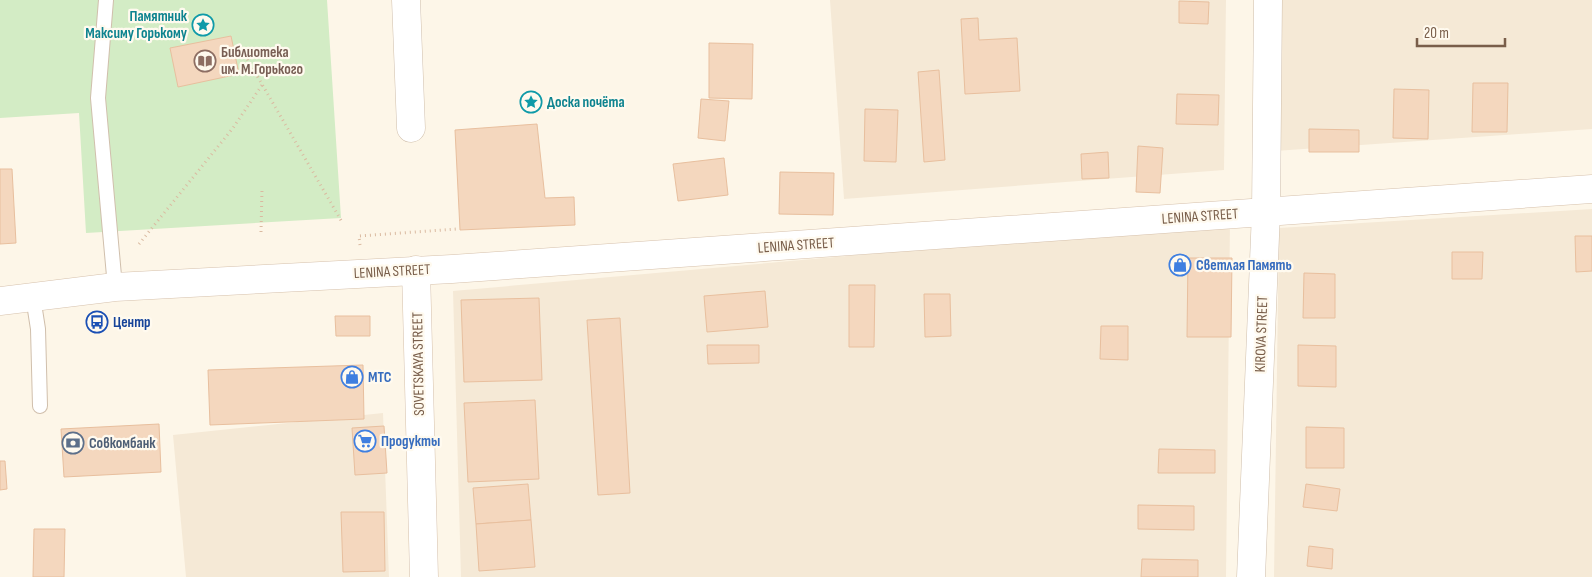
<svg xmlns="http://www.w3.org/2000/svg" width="1592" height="577" font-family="'Sofia Sans Condensed',sans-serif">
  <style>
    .residential { fill: #f5e9d6 }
    .green { fill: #d3ecc5 }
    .building { fill: #f4d7be; stroke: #e8bf9e }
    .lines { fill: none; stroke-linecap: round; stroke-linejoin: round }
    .lane-casing { stroke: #d0bfac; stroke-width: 16 }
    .street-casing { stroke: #d0bfac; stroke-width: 29 }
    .secondary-casing { stroke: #d6c1ac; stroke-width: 29 }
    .path { stroke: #dabaa1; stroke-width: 3; stroke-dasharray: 1 4; stroke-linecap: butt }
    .lane { stroke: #fff; stroke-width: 14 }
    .street { stroke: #fff; stroke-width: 28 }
    .secondary { stroke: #fff; stroke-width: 28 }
    .labels { text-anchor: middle; stroke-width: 4.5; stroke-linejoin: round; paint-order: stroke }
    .culture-label { font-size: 15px; font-weight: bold; fill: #0d838f; stroke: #fffaef; text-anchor: end }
    .education-label { font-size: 15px; font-weight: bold; fill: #785e54; stroke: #fffaef; text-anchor: start }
    .street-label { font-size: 15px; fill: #795e4a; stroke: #fffaef }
    .shop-label { font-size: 15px; font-weight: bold; fill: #366cbe; stroke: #fffaef; text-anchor: start }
    .transit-label { font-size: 15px; font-weight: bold; fill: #164399; stroke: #fffaef; text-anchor: start }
    .service-label { font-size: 15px; font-weight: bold; fill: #4e5e75; stroke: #fffaef; text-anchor: start }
  </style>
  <rect width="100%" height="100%" fill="#fdf6e8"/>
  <g class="residential">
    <path d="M830,0H1226L1224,170L844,199Z"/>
    <path d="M1276,0H1592V129L1275,151Z"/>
    <path d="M1592,209V577H1274L1279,228Z"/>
    <path d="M1230,222L1226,577H461L453,291Z"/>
    <path d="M383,413L389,577H186L173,435Z"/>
  </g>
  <path class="green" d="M0,0H327L341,218L86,233L79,113L0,118Z"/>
  <g class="building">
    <path d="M1179,1L1209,2L1208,24L1179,23Z"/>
    <path d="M978,18L979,40L1017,38L1020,91L965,94L961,19Z"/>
    <path d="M231,36L239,74L178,87L170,48Z"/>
    <path d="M709,43L753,44L752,99L709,98Z"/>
    <path d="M939,70L945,160L924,162L918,72Z"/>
    <path d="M1473,83H1508L1507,132H1472Z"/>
    <path d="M1394,89L1429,90L1428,139L1393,138Z"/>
    <path d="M1177,94L1219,95L1218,125L1176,124Z"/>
    <path d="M701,99L729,101L725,141L698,138Z"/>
    <path d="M865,109L898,110L896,162L864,161Z"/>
    <path d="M537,124L545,198L574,197L575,225L460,230L455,130Z"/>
    <path d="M1309,129L1359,130V152H1309Z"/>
    <path d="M1138,146L1163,148L1160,193L1136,192Z"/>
    <path d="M1108,152L1109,178L1082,179L1081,154Z"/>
    <path d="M724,158L728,195L678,201L673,164Z"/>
    <path d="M0,169H12L16,243L0,244Z"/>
    <path d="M780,172L834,173L833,215L779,214Z"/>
    <path d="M1575,236H1592V271L1576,272Z"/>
    <path d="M1452,252H1483L1482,279H1452Z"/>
    <path d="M1188,258H1232L1231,337H1187Z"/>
    <path d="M1304,273L1335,274V318H1303Z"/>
    <path d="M849,285H875L874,347H849Z"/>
    <path d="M765,291L768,327L707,332L704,296Z"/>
    <path d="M924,294H950L951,336L925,337Z"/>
    <path d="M539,298L542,380L464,382L461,300Z"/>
    <path d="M335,316H370V336H336Z"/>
    <path d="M620,318L630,493L598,495L587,320Z"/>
    <path d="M1101,326H1128V360L1100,359Z"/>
    <path d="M707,345H759V363L708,364Z"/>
    <path d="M1298,345L1336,346V387L1298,386Z"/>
    <path d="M363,365L364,419L210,425L208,370Z"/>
    <path d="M535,400L539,479L468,482L464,403Z"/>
    <path d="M159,424L161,472L64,477L61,429Z"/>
    <path d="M384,426L387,473L355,475L352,428Z"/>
    <path d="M1306,427L1344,428V468H1306Z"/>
    <path d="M1159,449L1215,450V473H1158Z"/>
    <path d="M0,461H5L7,489L0,490Z"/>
    <path d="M528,484L531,520L476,524L473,488Z"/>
    <path d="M1306,484L1340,489L1337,511L1303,507Z"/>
    <path d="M1138,505L1194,506V530L1138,529Z"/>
    <path d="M341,512H384L385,571L343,572Z"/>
    <path d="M531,520L535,567L479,571L476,524Z"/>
    <path d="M34,529H65L64,577H33Z"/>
    <path d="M1309,546L1333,549L1332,569L1307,566Z"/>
    <path d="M1142,559L1198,560V577H1141Z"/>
  </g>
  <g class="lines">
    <g class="lane-casing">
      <g id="lane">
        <path d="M106,0L98,98L115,287"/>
        <path d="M33,297L38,329L40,406"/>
      </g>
    </g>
    <g class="street-casing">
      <g id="street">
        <path d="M406,0L411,128"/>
        <path d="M1251,577L1266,212L1268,0"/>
      </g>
    </g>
    <g class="secondary-casing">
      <g id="secondary">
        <path d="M416,270L424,577"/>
        <path d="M0,301L115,287L452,269L1592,189"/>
      </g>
    </g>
    <g class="path">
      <path d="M245,55L342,222"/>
      <path d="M261,232L262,189"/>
      <path d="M139,244L233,128L262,85"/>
      <path d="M360,245L359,236L457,229"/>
    </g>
    <use href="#lane" class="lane"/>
    <use href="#street" class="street"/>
    <use href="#secondary" class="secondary"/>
  </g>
  <defs>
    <g id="sight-ring" transform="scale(1.125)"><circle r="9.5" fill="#fffaef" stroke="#0f9aa8" stroke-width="1.5"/><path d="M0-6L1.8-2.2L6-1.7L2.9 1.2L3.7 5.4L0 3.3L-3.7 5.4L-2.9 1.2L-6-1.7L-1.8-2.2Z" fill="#0f9aa8"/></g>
    <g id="library-ring" transform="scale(1.125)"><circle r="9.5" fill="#fffaef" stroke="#8d6e63" stroke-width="1.5"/><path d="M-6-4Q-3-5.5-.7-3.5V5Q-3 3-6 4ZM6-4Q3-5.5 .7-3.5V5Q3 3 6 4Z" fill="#8d6e63"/></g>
    <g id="shop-ring" transform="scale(1.125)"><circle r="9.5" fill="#fffaef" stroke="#3f7fe0" stroke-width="1.5"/><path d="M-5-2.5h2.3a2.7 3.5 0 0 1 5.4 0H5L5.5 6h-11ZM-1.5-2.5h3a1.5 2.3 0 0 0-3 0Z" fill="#3f7fe0"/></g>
    <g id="bus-ring" transform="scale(1.125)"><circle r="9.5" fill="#fffaef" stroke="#1a4fb4" stroke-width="1.5"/><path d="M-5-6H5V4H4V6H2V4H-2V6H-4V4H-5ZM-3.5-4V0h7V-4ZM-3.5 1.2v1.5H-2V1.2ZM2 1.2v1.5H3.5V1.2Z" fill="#1a4fb4"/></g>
    <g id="supermarket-ring" transform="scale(1.125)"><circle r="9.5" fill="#fffaef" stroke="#3f7fe0" stroke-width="1.5"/><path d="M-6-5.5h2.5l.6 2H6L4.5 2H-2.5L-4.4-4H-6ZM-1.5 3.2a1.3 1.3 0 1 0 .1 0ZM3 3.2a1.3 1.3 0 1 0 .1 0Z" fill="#3f7fe0"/></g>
    <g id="bank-ring" transform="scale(1.125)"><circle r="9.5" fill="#fffaef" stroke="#5c6f8a" stroke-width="1.5"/><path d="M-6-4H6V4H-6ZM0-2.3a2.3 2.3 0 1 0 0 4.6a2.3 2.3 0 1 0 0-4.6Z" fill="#5c6f8a"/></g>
  </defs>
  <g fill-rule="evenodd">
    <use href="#sight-ring" x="203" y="25"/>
    <use href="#library-ring" x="205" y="61"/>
    <use href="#sight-ring" x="531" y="102"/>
    <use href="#shop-ring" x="1180" y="265"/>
    <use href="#bus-ring" x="97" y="322"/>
    <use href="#shop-ring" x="352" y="377"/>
    <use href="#supermarket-ring" x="365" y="441"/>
    <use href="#bank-ring" x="73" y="443"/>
  </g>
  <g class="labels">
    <g class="culture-label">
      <text x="187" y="21">Памятник<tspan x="187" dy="17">Максиму Горькому</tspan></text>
      <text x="547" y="107" text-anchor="start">Доска почёта</text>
    </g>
    <g class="education-label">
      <text x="221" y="57">Библиотека<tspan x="221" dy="17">им. М.Горького</tspan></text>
    </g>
    <g class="street-label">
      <text transform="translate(1200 216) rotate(-4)" y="5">LENINA STREET</text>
      <text transform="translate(796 245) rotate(-4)" y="5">LENINA STREET</text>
      <text transform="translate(392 271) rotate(-3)" y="5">LENINA STREET</text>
      <text transform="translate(1261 334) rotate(-88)" y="5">KIROVA STREET</text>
      <text transform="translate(418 364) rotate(-91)" y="5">SOVETSKAYA STREET</text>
    </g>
    <g class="shop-label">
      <text x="1196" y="270">Светлая Память</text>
      <text x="368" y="382">МТС</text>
      <text x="381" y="446">Продукты</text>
    </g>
    <g class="transit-label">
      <text x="113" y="327">Центр</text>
    </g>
    <g class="service-label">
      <text x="89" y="448">Совкомбанк</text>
    </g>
  </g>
  <path d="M1417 38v8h88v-8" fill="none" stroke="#795e4a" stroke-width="2.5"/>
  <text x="1424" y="38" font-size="15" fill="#795e4a" stroke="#fffaef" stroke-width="4" paint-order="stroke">20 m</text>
</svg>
